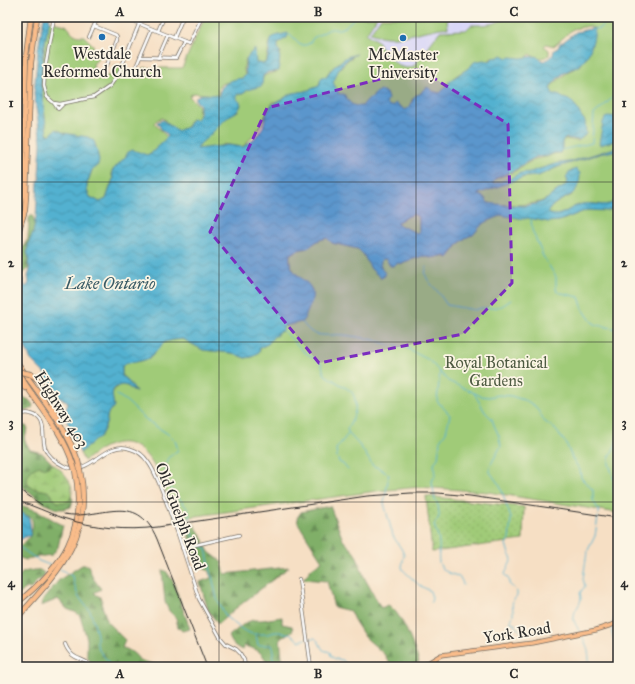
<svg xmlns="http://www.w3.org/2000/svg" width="635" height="684" font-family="'IM FELL Great Primer',serif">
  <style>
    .built { fill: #d9d7f8 }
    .grass { fill: url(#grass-dots); stroke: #667b52 }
    .forest { fill: url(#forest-firs); stroke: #566d4a }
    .wetland { fill: url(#wetland-marsh); stroke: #667b52 }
    .green { fill: #a0cb78; stroke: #667b52 }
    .water { fill: url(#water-waves); stroke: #3e6e7e; fill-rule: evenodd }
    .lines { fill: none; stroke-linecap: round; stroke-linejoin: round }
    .stream { stroke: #52b1d0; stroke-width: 1 }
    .minor-casing { stroke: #726a61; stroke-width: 4 }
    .major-casing { stroke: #726a61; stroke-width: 5 }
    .highway-casing { stroke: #726a61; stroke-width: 6 }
    .minor { stroke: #fff; stroke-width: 2.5 }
    .major { stroke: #f9bc8a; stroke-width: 3.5 }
    .highway { stroke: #f9bc8a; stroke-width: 4.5 }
    .rail { stroke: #2b2b2b; stroke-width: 1 }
    .minor-bridge-casing { stroke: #726a61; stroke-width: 4; stroke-linecap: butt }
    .highway-bridge-casing { stroke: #726a61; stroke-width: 6; stroke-linecap: butt }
    .minor-bridge { stroke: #fff; stroke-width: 2.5 }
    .highway-bridge { stroke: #f9bc8a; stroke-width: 4.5 }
    .marked { fill: #7b2cbf; fill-opacity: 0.2; stroke: #7b2cbf; stroke-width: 3; stroke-dasharray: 8 5; stroke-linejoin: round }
    .grid { fill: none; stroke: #2b2b2b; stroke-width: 1; stroke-opacity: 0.55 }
    .poi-dot { fill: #1f6fb2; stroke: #fcf5e5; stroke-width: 1.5 }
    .labels { text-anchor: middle; stroke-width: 3.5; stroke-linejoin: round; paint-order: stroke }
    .poi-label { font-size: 16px; fill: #2b2b2b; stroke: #fcf5e5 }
    .park-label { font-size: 16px; fill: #4e5b42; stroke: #fcf5e5 }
    .street-label { font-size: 16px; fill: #2b2b2b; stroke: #fcf5e5 }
    .water-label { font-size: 17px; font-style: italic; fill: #395a65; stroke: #fcf5e5 }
    .neatline { fill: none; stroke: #2b2b2b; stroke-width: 1.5 }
    .grid-label { font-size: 13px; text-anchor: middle; font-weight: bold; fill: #2b2b2b }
  </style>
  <defs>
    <pattern id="grass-dots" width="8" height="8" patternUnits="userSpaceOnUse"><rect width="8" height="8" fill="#a0cb78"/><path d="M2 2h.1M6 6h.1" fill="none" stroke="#8aae68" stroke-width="1.8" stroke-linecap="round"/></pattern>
    <pattern id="forest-firs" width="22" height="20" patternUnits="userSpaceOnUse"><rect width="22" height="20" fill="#80af68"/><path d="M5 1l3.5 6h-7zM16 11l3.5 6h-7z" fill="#698f56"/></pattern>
    <pattern id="wetland-marsh" width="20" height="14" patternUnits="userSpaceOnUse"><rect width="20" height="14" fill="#a0cb78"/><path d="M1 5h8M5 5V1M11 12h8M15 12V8" fill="none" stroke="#8aae68"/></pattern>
    <pattern id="water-waves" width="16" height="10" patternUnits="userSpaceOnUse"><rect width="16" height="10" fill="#52b1d0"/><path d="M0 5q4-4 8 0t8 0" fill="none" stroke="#4490a9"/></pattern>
  </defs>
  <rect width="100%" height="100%" fill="#fcf5e5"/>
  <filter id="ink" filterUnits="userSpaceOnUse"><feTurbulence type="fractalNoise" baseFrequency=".025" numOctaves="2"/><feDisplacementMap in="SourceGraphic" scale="8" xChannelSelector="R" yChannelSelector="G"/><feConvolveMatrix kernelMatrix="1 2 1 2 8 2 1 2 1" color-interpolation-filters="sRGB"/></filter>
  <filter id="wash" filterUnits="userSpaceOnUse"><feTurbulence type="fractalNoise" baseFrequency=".012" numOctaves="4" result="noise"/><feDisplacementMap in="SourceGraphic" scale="16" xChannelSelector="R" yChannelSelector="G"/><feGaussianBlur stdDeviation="0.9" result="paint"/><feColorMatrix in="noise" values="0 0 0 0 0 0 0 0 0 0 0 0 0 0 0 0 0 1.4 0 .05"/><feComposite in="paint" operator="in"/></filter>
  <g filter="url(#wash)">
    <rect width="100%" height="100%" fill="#f6dfc4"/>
    <path class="built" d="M377,17H507L501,21L488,25H471L466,30L440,31L414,66L407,68L399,66L384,54L379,42L366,34Z"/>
    <path class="grass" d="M426,496L524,507L523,540L432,552Z"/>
    <g class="forest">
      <path d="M32,214L35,224L29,255L28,269L23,274L17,276V269L20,264V252L28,239L29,218Z"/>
      <path d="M20,396L29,400L33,405C32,413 23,409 17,413V397Z"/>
      <path d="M22,426H26L28,429L24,439L30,450L42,453L53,464L46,468L27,482C28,484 29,486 31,487C38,492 52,487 53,498L58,502L70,500L71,496L73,500L71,507C49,516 35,492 17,484V468L20,457V447L17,443V432Z"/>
      <path d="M17,504L38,511L42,513L41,514C49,516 55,522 63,525L58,547L52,555L35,557L26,560L17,557V547C29,542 36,529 31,517L17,514Z"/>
      <path d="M330,506L343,540L353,551L357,557L364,577L381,608L388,605C403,614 413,646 419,662L405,667H392L384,654L365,637L354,620L350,611L334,607L327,581L303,579L312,568L322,561L298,523L297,518L301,512Z"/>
      <path d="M194,524L205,542L192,545L185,526Z"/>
      <path d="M205,544L209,552L221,561L225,574L289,567L235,609L218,624L208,610L200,582L211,578L210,572L200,566L193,547Z"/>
      <path d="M82,565H88L93,578L101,589L94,593L100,597L102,601L101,603L108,623L125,640L122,648C128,648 137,655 140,661C148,662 155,665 163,667H94L87,656V639L80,616L77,613L67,609L58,599L41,606L42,601L59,580Z"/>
      <path d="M34,570H40L44,573V577L36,582L31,589L26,588L17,597V579L23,572Z"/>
      <path d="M162,570L166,571L173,581L190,629L182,631L178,627L176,618L169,611L165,602Z"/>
      <path d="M282,617V624L292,626L293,630L280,639L282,657L286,667H270C262,653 260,649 243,646V650C235,647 232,644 229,636L245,623L253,620H262Z"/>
    </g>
    <path class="wetland" d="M53,464C65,472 79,488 68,502H58L53,499C52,487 38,492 31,487C29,486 28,484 27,482C27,473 33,467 41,466L46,468Z"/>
    <g class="green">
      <path d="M205,17H377L366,34L379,42L384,54L399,66L407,68L414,66L440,31L466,30L471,25C484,25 496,25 507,17H618V147L569,162L558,163L491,186L495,179L516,171L519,168L535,159L547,157L553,154L560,153L562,148V141L565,139L578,141L584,135L585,131L552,95L549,90L551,86L569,71L580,66L589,52L594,29L589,26L573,29L554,46L546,44L544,46L549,50V55C542,60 536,58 530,54L526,59L507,60L491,58L489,62C475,66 459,71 449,82C445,87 443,91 439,95L427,89L423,90L419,96C411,96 412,102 409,107C407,109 405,110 403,111L387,107L379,91L360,108H355L338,95L332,85L337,71L349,59L353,57C344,58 326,70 325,80L322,77L318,87L285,97L280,102H273L259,128L245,145L241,147L224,144L220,147L203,149L195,148C207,134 221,119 238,111L240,107L235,100L237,93L240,94L241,92L254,87H256C263,76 264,74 277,72C279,65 278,59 281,52H277V45L282,39L277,37C263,41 273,54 263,65L255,64L254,50C245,58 242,65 245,75L242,79L221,84L218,89V97L206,94L193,93L189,96L199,106L198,117L196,120H191L186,128L178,132L166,125L165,120L162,118L157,120L154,123L167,137L166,139C159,146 154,152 145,156L132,151L127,154L125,158L111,172L113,179L106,199L103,202H99L90,197L87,191V184L92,170L97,165L98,157L94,142L64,133L56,129L50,135L47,134L41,84L45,43L48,21L66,25C72,32 74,37 84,36L93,45L94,53L101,55L98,59L93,64L94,71L101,76H111L115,66L139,75L143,68H182Z"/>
      <path d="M381,17H447L448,28C439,27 434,30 426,31C403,36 392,41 370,33Z"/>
      <path d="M618,150V194L613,203C603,207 593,202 582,204C568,207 563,219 547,213C553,203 562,200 572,195L569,172L566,178L568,181C565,188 563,187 557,191C553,194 549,198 545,200C536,205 495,207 487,202C484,201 481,196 478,194L524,177L538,176L558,167L599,154Z"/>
      <path d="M618,205V513L488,492L420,487L377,491L175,519C165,490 150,428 107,446C99,449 91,456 84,461L80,453L95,440L98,439C102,434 104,430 106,424C108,416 106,412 114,407C112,394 109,393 120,384L127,386L135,391L127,380L122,376V366L126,363L140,361L148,359L165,342L173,340L183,339L203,350L232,353L245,358L252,357L260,351L259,348L264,346L279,331H282L284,326L300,322L312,290C304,278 287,272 290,254L298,250L307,248L319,240L327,238L332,243L358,249L363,254L374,272L380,267V263L382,259H386L390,265L398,263L403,264L404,262L423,256L431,258L441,256L448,258C456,249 461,237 473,235C478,229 481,225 488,221C492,219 496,219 500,215C510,216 518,218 528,218C539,217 547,223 559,221C567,219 581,211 588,210C599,209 609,213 618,205Z"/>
      <path d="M413,214L419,217V232L417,233L413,232L417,236L414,240L411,238L403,232L405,230L410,232L412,231L397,224V222Z"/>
    </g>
    <g class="water">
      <path d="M44,17H50L43,53L41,84L47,134L50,135L56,129L64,133L88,137L94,141L97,150L99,161L98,165L92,170L87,184V191L90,197L100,202L106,199L113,179L112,171L126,156L128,152L133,150L147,155C153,152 155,150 159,145C162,141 166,140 168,135L162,130L157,122L163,120L177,131L187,127L192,119H197L200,114V105L196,101V97C201,93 212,94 219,96C220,83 232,79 243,78L246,74C244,63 246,56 255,49L256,63H265C273,53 266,40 275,36C279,35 284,34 288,33L287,38L278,43V51H280L279,71L268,72L263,76L262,86L247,90L243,94H237V99L240,102L241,105C237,114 234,112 228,117C222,122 218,127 212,133C207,139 201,141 197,149L228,145L243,147L253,140L259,133L263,127L267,113L271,106L276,102L282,100L287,96L293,93L306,91L319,86L321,78L324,76L326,78C327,72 341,60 347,57C350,55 354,55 357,54C350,57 341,63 338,71C336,75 336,78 333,82L339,94H344C349,102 351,107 362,106L368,99L373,97L375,93L380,90L386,93L388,99L386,103L389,106H392L395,103L405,110C406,108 409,107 410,106C414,100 412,95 420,94L424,89L428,87L432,91L440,93L446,87L451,80L470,67L474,62L483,60L490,61L494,57L496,58L502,55L508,58L511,57L521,58L536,56L543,61C550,59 553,57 554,50L558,48L560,43L563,42L576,32L595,28C594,40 590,57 580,65C577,68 574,68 571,69C564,72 553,82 550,88L553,94H558C562,99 567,98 572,102C578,107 579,115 585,121L586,134L579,140L566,138L562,141V148L560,153H554L548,156L536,157L520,166L517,169L496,178L492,184L509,179L520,173L530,172L558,163L569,162L618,147V150L599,154L558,167L538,176L524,177L478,194L485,198L488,203C505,205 528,209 544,201C549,198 553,194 557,191C562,187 565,188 568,181L566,178L569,172L576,169L580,173C580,203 558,193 547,213C563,219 568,207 582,204C593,202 603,207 613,203L618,194V205L613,209L607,211L587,210L559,221L548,222L528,218L524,219L500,215C496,219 492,219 488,221C481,225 478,229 473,235C461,237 455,249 448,258L446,256H441L431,258L423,256L404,262L403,264L398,263L393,266H390L386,259H382C379,265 381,268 385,273V276L381,278L371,269L363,254L358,249L332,243L327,238L319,240L307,248L298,250L290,254C285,282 324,276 309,308C307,313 305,318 302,322L284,326L282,331L277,333V336H274L268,344L259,348L260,351L252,357L245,358L232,353L203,350L183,339L173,340L165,342L148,359L136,362L126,363L122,366V376L129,382L136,392L127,386L122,385C108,388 113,396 114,407C106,412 108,416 106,424C104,430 102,434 98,439L95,440L80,453L74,437L65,417L64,413L68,404L67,401L55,396L46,375L31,360L22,341L17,325V281L24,279V285L26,287L29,283L28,276L30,270L28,263L29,259L27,251L29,242L33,233L36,217L38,182L40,179L39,175L41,143L34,94L38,49ZM413,214L419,217V232L417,233L397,224V222Z"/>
      <path d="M611,116L618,118V140L600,145L599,144L603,122L605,118Z"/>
      <path d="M17,512L22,513L29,517L31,530L30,536H27L20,540H17Z"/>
    </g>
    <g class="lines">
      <g class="stream">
        <path d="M595,29L600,28C603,25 604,22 604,17"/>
        <path d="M288,35H290L300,45H306L310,43L313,38L330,29H340L345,27L355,17"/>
        <path d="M561,150L592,143L594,114L606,104L618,92"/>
        <path d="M531,219L532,230L543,256L556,277V288L557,292L579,297L583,309L592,322L597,325L618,329"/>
        <path d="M427,267C421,277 433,285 438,292C441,296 444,301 447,305L475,310L481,308H492L502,306L511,300"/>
        <path d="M302,322C305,326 309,331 313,333C323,337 334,334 344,335C357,337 370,338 383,343C391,346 401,346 410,349L411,351L429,360L448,381L481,396L489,397L499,395L511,396L527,401L536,407L544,421L555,429L565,442"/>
        <path d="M282,329L303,351L321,363L325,375L351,391C360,402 354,419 347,429L349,434L361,447L373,466L379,468L389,475L388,478"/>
        <path d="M474,393L485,412L492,419L494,425L499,436L501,446L491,464"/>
        <path d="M116,395C129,400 137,413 148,421C156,427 165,431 173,438"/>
        <path d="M618,435L616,444L609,458V464L614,479V493L618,499"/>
        <path d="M175,440L178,450L168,458L164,468L169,486L188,509C190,514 189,517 189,522C189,534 197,542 206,549L217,599L226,617L243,630L252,634H268L275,632H280L286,634L290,633L299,641L306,639"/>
        <path d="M566,443L572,458L580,470L581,478L593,490V500L598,509L599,514"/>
        <path d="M490,466V472L500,486L511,518L509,539L506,544L509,554L512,559L505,574L509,580V584C514,589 518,589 517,596C507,605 517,609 511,620V623L515,624L516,627L522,632"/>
        <path d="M348,470L343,464L339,462L337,457L336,449L348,434"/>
        <path d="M435,475L434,463L438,458L440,440L446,432L450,415L437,401L440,372"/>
        <path d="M435,476L432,481L433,488L435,500L438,505L439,512V517L434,525C436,531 439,537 439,543C440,552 436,561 442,568C449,577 462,572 463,585"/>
        <path d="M388,480L384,503L393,536L402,550L404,555L402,567L403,570L419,585L430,591L432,598L431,602"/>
        <path d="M18,546L39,561L52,566"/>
        <path d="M60,569L72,576L78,596L90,611L94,622L97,635V645L99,650L109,663L110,667"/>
        <path d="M613,623L615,615L618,610"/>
        <path d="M613,626L612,633L618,654"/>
        <path d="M579,632C578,626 573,623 574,617C574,607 584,604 580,593L585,586L583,579L587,552L595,536L598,517"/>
        <path d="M256,635L258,645H272L274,651L272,656L277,667"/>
        <path d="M581,635C587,643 591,657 588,667"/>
        <path d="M309,639L315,638L318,641L323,650L330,652L331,656L335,659L343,660L348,667"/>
        <path d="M17,664L20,667"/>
      </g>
    </g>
  </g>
  <g filter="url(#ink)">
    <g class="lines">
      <g class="minor-casing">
        <g id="minor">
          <path d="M54,17L45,69L44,86L47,97L54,103L60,104L94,97L110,86L119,73L142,17"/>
          <path d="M123,17L189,44L202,17"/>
          <path d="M94,26L116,35L117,37V40L107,65"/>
          <path d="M158,31L164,17"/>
          <path d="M89,37L98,17"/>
          <path d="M174,38L183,17"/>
          <path d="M140,57L176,58L184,42"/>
          <path d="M158,58L168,35"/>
          <path d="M135,69L152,29"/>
          <path d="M54,103L58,109L63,104"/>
          <path d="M17,416C21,414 26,412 31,414C48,418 41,435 45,448C48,456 56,462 64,466C91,478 104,439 131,449C138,451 144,456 148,462C158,475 166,502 172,518"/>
          <path d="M177,531L199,599L220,637L226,644L236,649L240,653L244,660L245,667"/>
          <path d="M182,548L239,535"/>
          <path d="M299,579L311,667"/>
          <path d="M65,644C72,662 85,657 92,667"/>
        </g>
      </g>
      <g class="major-casing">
        <path id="major" d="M421,667L441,655L532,643L596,630L618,623"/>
      </g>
      <g class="highway-casing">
        <g id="highway">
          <path d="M17,219L22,195L26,56L31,17"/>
          <path d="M17,236L25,210L26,196L31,63L37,17"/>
          <path d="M17,362C38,394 66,425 78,461"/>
          <path d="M17,371C35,402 62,429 73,464"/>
          <path d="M30,374C46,382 51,403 58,418"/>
          <path d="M17,381L25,388"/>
          <path d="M17,603C63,566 87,532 75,470"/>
          <path d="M17,618C58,572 94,537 80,470"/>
        </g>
      </g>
      <use href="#minor" class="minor"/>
      <use href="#major" class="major"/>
      <use href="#highway" class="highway"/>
      <g class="rail">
        <path d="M17,185V194"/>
        <path d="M17,488L42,505"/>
        <path d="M17,501C33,505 48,513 63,518C94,528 126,531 158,527L367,496L411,493H438L470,496L618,518"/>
        <path d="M64,514C100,521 136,489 157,539L207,667"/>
      </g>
      <g class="minor-bridge-casing">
        <path id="minor-bridge" d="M172,518L177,531"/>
      </g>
      <g class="highway-bridge-casing">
        <g id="highway-bridge">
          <path d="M17,371L30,374"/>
          <path d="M78,461L80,470"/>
          <path d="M73,464L75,470"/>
        </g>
      </g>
      <use href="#minor-bridge" class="minor-bridge"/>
      <use href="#highway-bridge" class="highway-bridge"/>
    </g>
  </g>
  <path class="marked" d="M419,69L508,124L512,283L463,334L319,363L210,232L267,108Z"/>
  <path class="grid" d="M219,17V667M416,17V667M17,182H618M17,342H618M17,502H618"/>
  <g class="poi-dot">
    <circle cx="102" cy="37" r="4"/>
    <circle cx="403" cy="38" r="4"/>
  </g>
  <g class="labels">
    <g class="poi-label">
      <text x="102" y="59">Westdale<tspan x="102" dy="18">Reformed Church</tspan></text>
      <text x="403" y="60">McMaster<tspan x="403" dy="18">University</tspan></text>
    </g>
    <g class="park-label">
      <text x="496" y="368">Royal Botanical<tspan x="496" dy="18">Gardens</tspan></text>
    </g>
    <g class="street-label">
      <text transform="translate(62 409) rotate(58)" y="6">Highway 403</text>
      <text transform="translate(181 516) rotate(69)" y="6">Old Guelph Road</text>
      <text transform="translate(517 632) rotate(-9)" y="6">York Road</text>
    </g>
    <g class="water-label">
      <text x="110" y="289">Lake Ontario</text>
    </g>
  </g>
  <rect width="635" height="684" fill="none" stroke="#fcf5e5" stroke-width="44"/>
  <rect x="22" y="22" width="591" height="640" class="neatline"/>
  <g class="grid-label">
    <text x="120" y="16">A</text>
    <text x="318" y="16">B</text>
    <text x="514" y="16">C</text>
    <text x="11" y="107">1</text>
    <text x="624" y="107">1</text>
    <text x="11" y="267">2</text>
    <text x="624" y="267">2</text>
    <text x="11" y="427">3</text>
    <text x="624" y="427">3</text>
    <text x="11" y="587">4</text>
    <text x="624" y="587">4</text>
    <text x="120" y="678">A</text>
    <text x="318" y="678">B</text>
    <text x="514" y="678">C</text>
  </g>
</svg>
